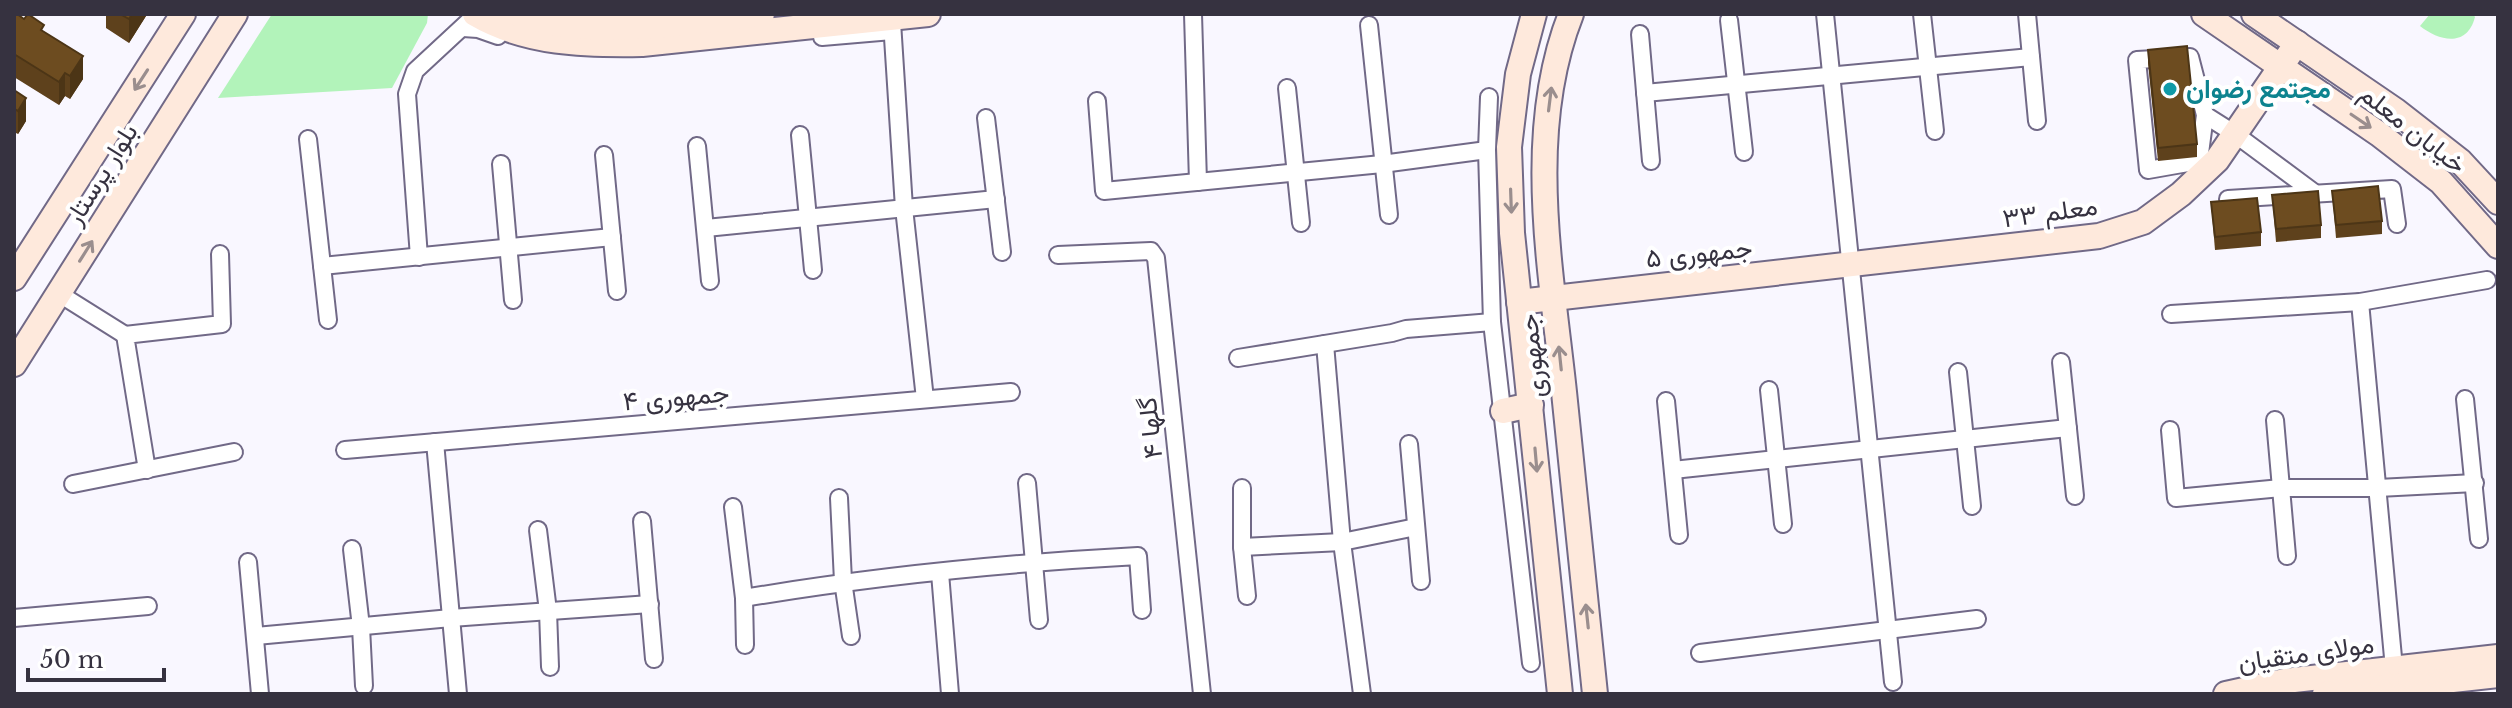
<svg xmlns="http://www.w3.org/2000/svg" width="2512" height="708" font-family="'Libre Baskerville',Vazirmatn,serif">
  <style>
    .green { fill: #b2f3ba }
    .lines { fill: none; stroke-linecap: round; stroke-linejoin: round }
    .street-casing { stroke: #716987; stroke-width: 20 }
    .secondary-casing { stroke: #716987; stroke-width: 28 }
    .street { stroke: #fff; stroke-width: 16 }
    .secondary { stroke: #fee9dc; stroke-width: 24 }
    .wall { fill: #5e411c }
    .shaded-wall { fill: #4c3516 }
    .building { fill: #6d4c20; stroke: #4c3516; stroke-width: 2 }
    .oneway { stroke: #9a8e8e }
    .culture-dot { fill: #0f9aa8; stroke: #fff; stroke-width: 3 }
    .labels { text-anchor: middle; stroke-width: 8; stroke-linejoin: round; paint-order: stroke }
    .culture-label { font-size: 26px; font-weight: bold; fill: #0d838f; stroke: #fff; text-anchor: start }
    .street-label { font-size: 26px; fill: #363240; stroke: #fff }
  </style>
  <rect width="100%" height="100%" fill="#f9f7ff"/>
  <g class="green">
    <path d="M272,14H428L427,23L392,88L218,98Z"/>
    <path d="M2430,14H2473L2475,17C2467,48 2439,41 2420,26Z"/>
  </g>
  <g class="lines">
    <g class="street-casing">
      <g id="street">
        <path d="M1193,14L1198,182"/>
        <path d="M1825,14L1893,682"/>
        <path d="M1922,14L1935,131"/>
        <path d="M2027,14L2037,121"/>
        <path d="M1729,20L1744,152"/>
        <path d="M892,22L904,208L925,399"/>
        <path d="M1369,25L1389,215"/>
        <path d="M463,28L478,29L498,36"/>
        <path d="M1640,34L1651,161"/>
        <path d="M822,37L892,31"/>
        <path d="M2190,57L2205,115L2199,161L2148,170L2137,60Z"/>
        <path d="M1287,88L1301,223"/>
        <path d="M1645,93L2031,57"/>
        <path d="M1489,97L1487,150L1492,322L1531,663"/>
        <path d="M1097,101L1104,191L1382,164L1487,150"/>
        <path d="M2205,115L2235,134L2316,194"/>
        <path d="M986,118L1002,252"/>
        <path d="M800,135L813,270"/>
        <path d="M308,139L328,320"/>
        <path d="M697,146L710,281"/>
        <path d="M604,155L617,291"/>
        <path d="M501,164L513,300"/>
        <path d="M2228,199L2392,189L2397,224"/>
        <path d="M706,228L996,199"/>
        <path d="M1058,255L1151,251L1156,258L1202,694"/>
        <path d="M419,257L407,94L415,71L470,20"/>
        <path d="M322,266L612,237"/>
        <path d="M58,293L125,335"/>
        <path d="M2360,302L2395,679"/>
        <path d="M2171,314L2360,302L2487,280"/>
        <path d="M1325,344L1342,542L1362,694"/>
        <path d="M1238,358L1392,333L1406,329L1492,322"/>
        <path d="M2061,362L2075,496"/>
        <path d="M1958,372L1972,506"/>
        <path d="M1769,390L1783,524"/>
        <path d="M2465,399L2479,539"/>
        <path d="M1666,401L1679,535"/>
        <path d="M2275,420L2287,556"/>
        <path d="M2170,430L2176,498L2281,488H2378L2475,483"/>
        <path d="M435,442L458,694"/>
        <path d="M1409,444L1421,581"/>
        <path d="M345,450L1011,392"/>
        <path d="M147,470L125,335L222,324L220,254"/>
        <path d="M1673,470L2068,428"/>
        <path d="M1027,483L1039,620"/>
        <path d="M73,484L234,452"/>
        <path d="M1242,488V547L1247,596"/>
        <path d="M839,498L843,581L851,636"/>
        <path d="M733,507L744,598L745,645"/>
        <path d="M642,521L654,659"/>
        <path d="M538,530L548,611L550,667"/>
        <path d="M1242,547L1342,542L1416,527"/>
        <path d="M352,549L361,627L364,686"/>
        <path d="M248,562L260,694"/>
        <path d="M940,573L950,694"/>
        <path d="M744,598C875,576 1006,563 1138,556L1142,610"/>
        <path d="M14,618L148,606"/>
        <path d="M256,636L451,618L650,604"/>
        <path d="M1700,653L1977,619"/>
      </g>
    </g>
    <g class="secondary-casing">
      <g id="secondary">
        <path d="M475,14C526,44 585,45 642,44L928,14"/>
        <path d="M517,14C530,17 545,22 559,24C626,34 695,21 762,14"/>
        <path d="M1534,14L1518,74L1509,147L1512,233L1560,694"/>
        <path d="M1571,14C1524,133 1551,269 1564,392C1574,493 1585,593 1595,694"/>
        <path d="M2204,14L2379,134L2441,182L2498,246"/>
        <path d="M2254,14L2396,111L2460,161L2498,202"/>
        <path d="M14,278L183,14"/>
        <path d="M1519,302L2099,236L2143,222L2181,194L2217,160L2297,43"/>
        <path d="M14,364L235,14"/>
        <path d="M1503,411L1531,405"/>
        <path d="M2226,694L2285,681L2498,657"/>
        <path d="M2325,694L2498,675"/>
      </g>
    </g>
    <use href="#street" class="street"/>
    <use href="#secondary" class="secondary"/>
  </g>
  <g class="wall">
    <path d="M14,14L44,32L83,79L70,99L65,96L59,105L14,77Z"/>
    <path d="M102,14H146V16L129,43L106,28V16Z"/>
    <path d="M2148,50L2197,144V157L2158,161L2148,63Z"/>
    <path d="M14,90L26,121L18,134L14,132Z"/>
    <path d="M2332,191L2382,221V234L2336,238Z"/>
    <path d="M2272,195L2321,225V238L2276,242Z"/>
    <path d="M2211,202L2261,232V246L2215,250Z"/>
  </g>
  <g class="shaded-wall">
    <path d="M132,14H146V16L129,43V19Z"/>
    <path d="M83,56V79L70,99V76Z"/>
    <path d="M65,73V96L59,105V82Z"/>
    <path d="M26,98V121L18,134V111Z"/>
  </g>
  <g class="building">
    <path d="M14,14H17L24,19L28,14L44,25L41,30L83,56L70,76L65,73L59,82L14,54Z"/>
    <path d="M120,14H132L129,19Z"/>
    <path d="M2187,46L2197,144L2158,148L2148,50Z"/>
    <path d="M14,90L26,98L18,111L14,109Z"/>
    <path d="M2378,186L2382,221L2336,225L2332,191Z"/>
    <path d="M2318,191L2321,225L2276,229L2272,195Z"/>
    <path d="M2257,198L2261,232L2215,237L2211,202Z"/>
  </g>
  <defs><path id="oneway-shaft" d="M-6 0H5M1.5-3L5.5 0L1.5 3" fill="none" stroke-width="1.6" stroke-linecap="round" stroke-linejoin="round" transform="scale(2)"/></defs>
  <g class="oneway">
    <use href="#oneway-shaft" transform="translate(141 80) rotate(123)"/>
    <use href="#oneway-shaft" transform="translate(1550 99) rotate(-83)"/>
    <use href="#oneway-shaft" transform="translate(2361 121) rotate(34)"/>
    <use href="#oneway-shaft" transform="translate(1511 201) rotate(88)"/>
    <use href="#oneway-shaft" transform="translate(86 251) rotate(-58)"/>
    <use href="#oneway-shaft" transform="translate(1560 358) rotate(-96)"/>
    <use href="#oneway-shaft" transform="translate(1536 460) rotate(85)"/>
    <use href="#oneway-shaft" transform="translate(1587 616) rotate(-96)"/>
  </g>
  <circle class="culture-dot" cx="2170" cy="89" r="8"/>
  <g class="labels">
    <g class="culture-label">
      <text x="2186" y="98">مجتمع رضوان</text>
    </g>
    <g class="street-label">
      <text transform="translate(2413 129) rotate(38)" y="9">خیابان معلم</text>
      <text transform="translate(101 174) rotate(-58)" y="9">بلوار پرستار</text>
      <text transform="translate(2050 212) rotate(-8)" y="9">معلم ۳۳</text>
      <text transform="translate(1699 253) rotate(-6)" y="9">جمهوری ۵</text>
      <text transform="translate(1532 356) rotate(-96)" y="9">جمهوری</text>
      <text transform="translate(676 397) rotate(-5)" y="9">جمهوری ۴</text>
      <text transform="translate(1150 428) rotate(-96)" y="9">گلها ۴</text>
      <text transform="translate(2306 653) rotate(-8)" y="9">مولای متقیان</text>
    </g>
  </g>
  <rect width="2512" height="708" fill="none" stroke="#363240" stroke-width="32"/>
  <path d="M28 668v12h136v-12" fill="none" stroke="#363240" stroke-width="4"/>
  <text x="40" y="668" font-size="24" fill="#363240" stroke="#ffffff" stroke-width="6" paint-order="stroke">50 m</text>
</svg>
